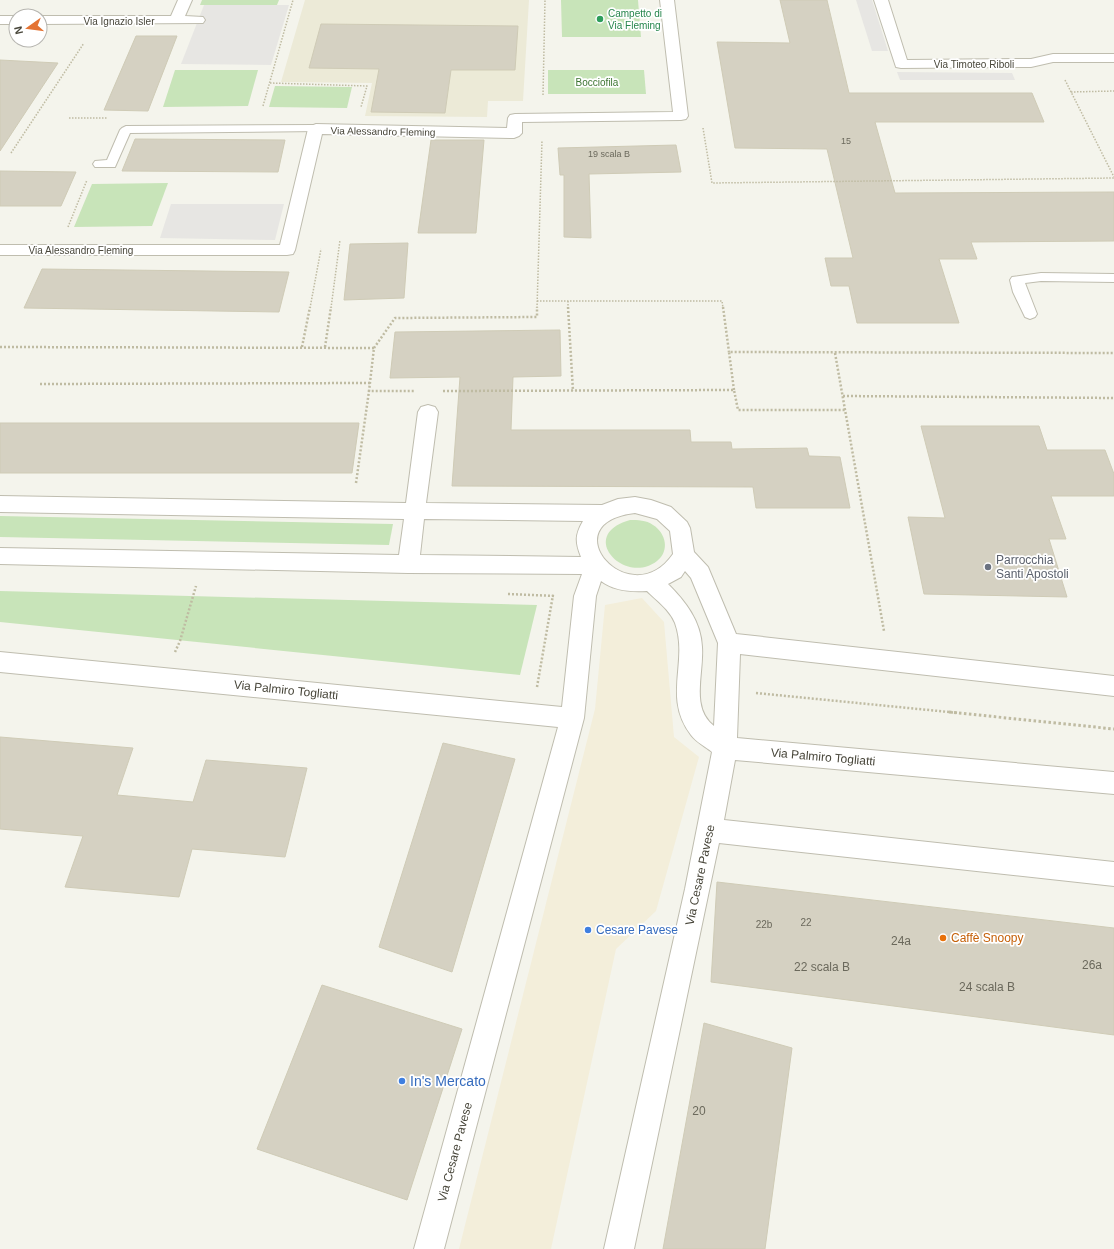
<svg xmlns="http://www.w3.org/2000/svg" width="1114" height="1249" font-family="Helvetica,sans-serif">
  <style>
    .commercial { fill: #f3eeda }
    .education { fill: #ecead7 }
    .green { fill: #c8e4b9 }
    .parking { fill: #e7e6e3 }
    .building { fill: #d5d1c2; stroke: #cfcbb6 }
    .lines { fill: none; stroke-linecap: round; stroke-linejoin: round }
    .service-casing { stroke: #bfbdaf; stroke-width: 2 }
    .minor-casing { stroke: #bfbdaf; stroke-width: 2 }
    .path-far2 { stroke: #bfbba2; stroke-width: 1.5; stroke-dasharray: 1.5 1.5; stroke-linecap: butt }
    .path-far1 { stroke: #bfbba2; stroke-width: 2.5; stroke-dasharray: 2 2; stroke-linecap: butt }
    .path { stroke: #bfbba2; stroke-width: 3; stroke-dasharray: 2.5 2.5; stroke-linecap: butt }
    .service { fill: #fff; fill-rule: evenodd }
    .minor { fill: #fff; fill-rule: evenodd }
    .leisure-dot { fill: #2e9e5b; stroke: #fff; stroke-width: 1.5 }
    .worship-dot { fill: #6b7280; stroke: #fff; stroke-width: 1.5 }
    .shop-dot { fill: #3f7fe0; stroke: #fff; stroke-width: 1.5 }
    .food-dot { fill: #e8710a; stroke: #fff; stroke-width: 1.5 }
    .labels { text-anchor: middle; stroke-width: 3.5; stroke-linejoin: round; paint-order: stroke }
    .far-number-label { font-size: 9px; fill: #6b695c }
    .far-leisure-label { font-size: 10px; fill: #27864d; stroke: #fff; text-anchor: start }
    .far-street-label { font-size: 10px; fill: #48463a; stroke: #fff }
    .far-park-label { font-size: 10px; fill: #3d7532; stroke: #fff }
    .number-label { font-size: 10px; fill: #6b695c }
    .worship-label { font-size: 12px; fill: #5b616d; stroke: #fff; text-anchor: start }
    .street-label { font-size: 12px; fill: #48463a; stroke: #fff }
    .shop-label { font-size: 12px; fill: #366cbe; stroke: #fff; text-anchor: start }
    .food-label { font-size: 12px; fill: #c56008; stroke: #fff; text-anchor: start }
    .near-number-label { font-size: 12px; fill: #6b695c }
    .near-shop-label { font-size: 14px; fill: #366cbe; stroke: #fff; text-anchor: start }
  </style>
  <rect width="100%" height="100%" fill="#f4f4ec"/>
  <path class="commercial" d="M642,598L664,622L674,737L699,757L656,911L616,949L551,1249H459L595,709L605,605Z"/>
  <path class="education" d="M305,0H529L523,101H488L487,117L365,116L372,83L281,82Z"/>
  <g class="green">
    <path d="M202,0H279L277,5H200Z"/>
    <path d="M561,0H638L641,37H562Z"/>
    <path d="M175,70H258L248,106L163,107Z"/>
    <path d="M548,70H644L646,94H548Z"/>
    <path d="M275,86L352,87L347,108L269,107Z"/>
    <path d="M168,183L152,226L74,227L92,184Z"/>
    <path d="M0,516L393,524L389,545L0,537Z"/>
    <path d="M630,520C638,520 646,520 653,525C666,533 670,551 657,561C625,586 576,535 630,520Z"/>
    <path d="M0,591L537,605L520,675L0,622Z"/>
  </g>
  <g class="parking">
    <path d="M856,0H872L888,51H872Z"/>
    <path d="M204,5H289L271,65L181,64Z"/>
    <path d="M897,72L1012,73L1015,80H900Z"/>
    <path d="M171,204H284L275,240L160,238Z"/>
  </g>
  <g class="building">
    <path d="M780,0H827L849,93H1032L1044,122H875L895,193L1114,192V241L971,242L977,259H939L959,323H857L849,286H831L825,258H853L827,149L735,148L717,42L790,43Z"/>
    <path d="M321,24L518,26L515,70H451L445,113L371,112L379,69L309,68Z"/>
    <path d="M136,36H177L148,111L104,110Z"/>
    <path d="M0,60L58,63L0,151Z"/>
    <path d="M135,139L285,140L278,172L122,171Z"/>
    <path d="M431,140H484L476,233H418Z"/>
    <path d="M676,145L681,172L589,174L591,238L564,237V175H560L558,148Z"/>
    <path d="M0,171L76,172L61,206H0Z"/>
    <path d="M408,243L404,298L344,300L350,244Z"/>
    <path d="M42,269L289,272L279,312L24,308Z"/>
    <path d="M560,330L561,376L513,377L511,430H690L691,442H731L732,449L807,448L809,456L840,457L850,508H756L753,487L452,486L460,377L390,378L395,332Z"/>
    <path d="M0,423H359L352,473H0Z"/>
    <path d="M921,426H1039L1047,450H1105L1114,474V496H1051L1066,539H1049L1067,597L924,594L908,517L945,518Z"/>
    <path d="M0,737L133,748L117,795L193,802L206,760L307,768L285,857L192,849L179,897L65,887L83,836L0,829Z"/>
    <path d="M443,743L515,759L452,972L379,947Z"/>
    <path d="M717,882L1114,928V1035L711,982Z"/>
    <path d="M322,985L462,1029L407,1200L257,1149Z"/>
    <path d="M704,1023L792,1048L765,1249H663Z"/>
  </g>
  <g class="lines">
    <g class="service-casing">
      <g id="service">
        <path d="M316,125L320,127L322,129L320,131L130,133L115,167H95L93,164L95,161L107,160L120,130L122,128L126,126Z"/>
        <path d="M1041,273L1114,274V282L1041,281L1025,283L1037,314L1035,317L1030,319L1025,317L1013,292L1010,280L1012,277Z"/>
      </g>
    </g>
    <g class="minor-casing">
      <g id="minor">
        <path d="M178,0H192L185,16L203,17L205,20L203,23L40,24V16H171Z"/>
        <path d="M660,0H674L688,116L686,119L681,120L522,122V133L519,136L514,138L322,134L295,250L293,254L287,255H0V245H280L308,129L311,126L316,124L507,128L508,118L510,115L515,114L673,112Z"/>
        <path d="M874,0H888L907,60L1031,59L1053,54H1114V62H1053L1031,67L901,68L896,67Z"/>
        <rect x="0" y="16" width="16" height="8"/>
        <path d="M428,405L435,407L438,412L426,503L602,505L618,499L635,497L651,500L671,507L687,522L690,528L694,552L708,567L736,634L1114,676V696L740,654L737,738L1114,772V794L735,760L724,820L1114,862V886L719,843L634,1249H604L685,889L712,752C706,747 696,742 691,735C662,697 689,662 675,623C670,610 657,601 647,591C631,592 614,591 601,581L596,596L584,718L444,1249H414L558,727L0,672V652L562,707L574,596L582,574L408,573L0,564V548L399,555L404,519L0,512V496L406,503L418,412L421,407ZM635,513L657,519L670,531L673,554C630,616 549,523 635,513ZM424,519L583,521C575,535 575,542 581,557L420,555ZM685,571L691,578L718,643L714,726C690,708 704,673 702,647C701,621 685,601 668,584L681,577Z"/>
      </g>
    </g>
    <g class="path-far2">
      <path d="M1065,80L1114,177"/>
      <path d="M270,83L367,86L361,107"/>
      <path d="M1071,92L1114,91"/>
      <path d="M543,95L545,0"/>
      <path d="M263,106L293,0"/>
      <path d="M69,118H107"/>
      <path d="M703,128L712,183L1114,178"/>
      <path d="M11,153L84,43"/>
      <path d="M68,227L87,180"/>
      <path d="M537,301H722L723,308"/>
      <path d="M568,301V308"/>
      <path d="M310,308L321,249"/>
      <path d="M331,308L340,240"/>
      <path d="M537,308L542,140"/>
    </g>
    <g class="path-far1">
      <path d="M568,307L573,391"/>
      <path d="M723,307L729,352"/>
      <path d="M0,347L374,348L369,391H414"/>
      <path d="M302,347L310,307"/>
      <path d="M325,347L331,307"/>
      <path d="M374,348L395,318L537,317V307"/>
      <path d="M835,353L884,631"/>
      <path d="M40,384L370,383"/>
      <path d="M734,390L729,352L1114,353"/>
      <path d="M443,391L734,390L738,410H845"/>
      <path d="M843,396L1114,398"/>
      <path d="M356,483L369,391"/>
      <path d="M508,594L555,596"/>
      <path d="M175,652L180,641L196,586"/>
      <path d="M537,687L553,595"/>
      <path d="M756,693L959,713"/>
    </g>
    <path class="path" d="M949,712L1114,729"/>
    <use href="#service" class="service"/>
    <use href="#minor" class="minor"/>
  </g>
  <circle class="leisure-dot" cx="600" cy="19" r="4"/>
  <circle class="worship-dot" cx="988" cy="567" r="4"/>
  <g class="shop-dot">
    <circle cx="588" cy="930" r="4"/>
    <circle cx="402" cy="1081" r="4"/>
  </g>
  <circle class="food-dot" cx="943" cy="938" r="4"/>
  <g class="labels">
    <g class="far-number-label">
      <text x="846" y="144">15</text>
      <text x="609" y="157">19 scala B</text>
    </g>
    <g class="far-leisure-label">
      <text x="608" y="17">Campetto di<tspan x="608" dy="12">Via Fleming</tspan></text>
    </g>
    <g class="far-street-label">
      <text x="119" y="25">Via Ignazio Isler</text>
      <text x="974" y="68">Via Timoteo Riboli</text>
      <text transform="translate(383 131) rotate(1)" y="4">Via Alessandro Fleming</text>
      <text x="81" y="254">Via Alessandro Fleming</text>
    </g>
    <g class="far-park-label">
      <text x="597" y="86">Bocciofila</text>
    </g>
    <g class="number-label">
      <text x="806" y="926">22</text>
      <text x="764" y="928">22b</text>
    </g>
    <g class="worship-label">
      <text x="996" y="564">Parrocchia<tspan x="996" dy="14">Santi Apostoli</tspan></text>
    </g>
    <g class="street-label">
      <text transform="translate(286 690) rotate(6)" y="4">Via Palmiro Togliatti</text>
      <text transform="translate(823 757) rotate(5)" y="4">Via Palmiro Togliatti</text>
      <text transform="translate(700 875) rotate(-78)" y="4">Via Cesare Pavese</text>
      <text transform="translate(455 1152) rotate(-75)" y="4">Via Cesare Pavese</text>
    </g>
    <g class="shop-label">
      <text x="596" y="934">Cesare Pavese</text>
    </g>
    <g class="food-label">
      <text x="951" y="942">Caffè Snoopy</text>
    </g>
    <g class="near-number-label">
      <text x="901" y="945">24a</text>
      <text x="1092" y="969">26a</text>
      <text x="822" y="971">22 scala B</text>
      <text x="987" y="991">24 scala B</text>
      <text x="699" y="1115">20</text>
    </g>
    <g class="near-shop-label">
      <text x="410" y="1086">In's Mercato</text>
    </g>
  </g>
  <g transform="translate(28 28) rotate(256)"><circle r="19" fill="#ffffff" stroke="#b6b5b0"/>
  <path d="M0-3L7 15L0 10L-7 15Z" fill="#e47333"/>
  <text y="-6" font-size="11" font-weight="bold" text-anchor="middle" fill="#48463a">N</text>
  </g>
</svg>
